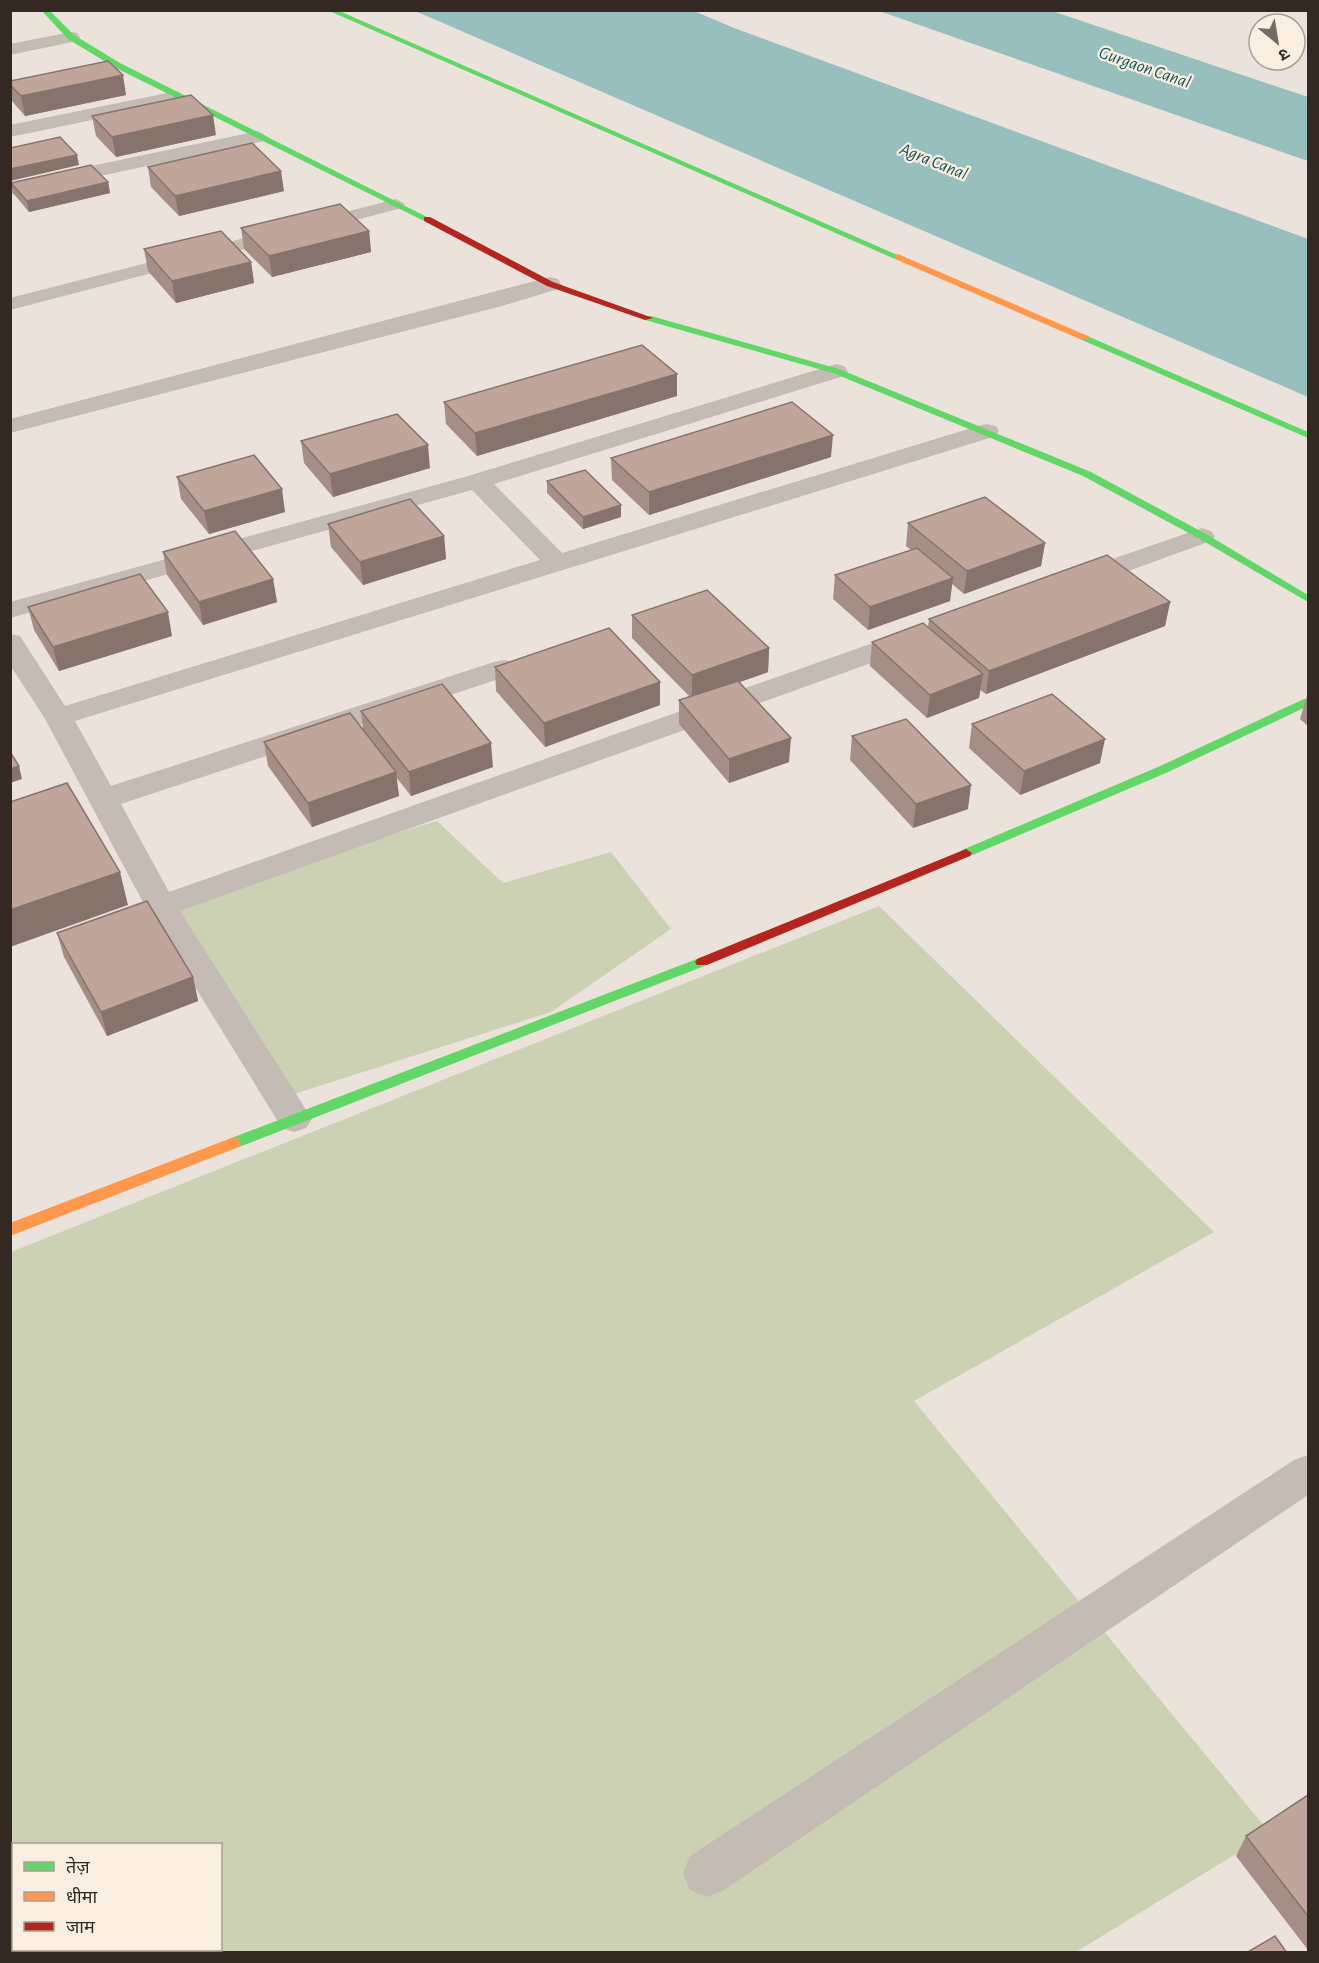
<svg xmlns="http://www.w3.org/2000/svg" width="1319" height="1963" font-family="'Alegreya Sans','Noto Sans Devanagari',sans-serif">
  <style>
    .green { fill: #ccd1b3; fill-rule: evenodd }
    .water { fill: #96bfbe }
    .lines { fill: none; stroke-linecap: round; stroke-linejoin: round }
    .lane { fill: #c4bbb4; fill-rule: evenodd }
    .street { fill: #c4bbb4; fill-rule: evenodd }
    .fast { fill: #63d668; fill-rule: evenodd }
    .slow { fill: #ff974d; fill-rule: evenodd }
    .jam { fill: #b3261e; fill-rule: evenodd }
    .wall { fill: #a58e85 }
    .shaded-wall { fill: #86746c }
    .building { fill: #c0a59b; stroke: #86746c; stroke-width: 1.5 }
    .labels { text-anchor: middle; stroke-width: 4.5; stroke-linejoin: round; paint-order: stroke }
    .far-water-label { font-size: 18px; font-style: italic; fill: #165458; stroke: #faeee0 }
  </style>
  <rect width="100%" height="100%" fill="#ebe3db"/>
  <g class="green">
    <path d="M437,821L503,883L611,852L671,929L551,1012L291,1095L171,901Z"/>
    <path d="M879,906L1214,1232L914,1401L1270,1833L1076,1952H11V1252ZM14,1844H220V1950H14Z"/>
  </g>
  <g class="water">
    <path d="M415,11H694L734,28L1308,239V397Z"/>
    <path d="M879,11H1052L1308,97V161Z"/>
  </g>
  <g class="lines">
    <path class="lane" d="M396,199L405,204L402,208L10,310V298Z"/>
    <g class="street">
      <path d="M71,32L77,33L80,37L77,41L10,55V44Z"/>
      <path d="M177,91L186,97L184,101L10,137V125Z"/>
      <path d="M258,131L268,137L265,141L10,195V183Z"/>
      <path d="M550,277L558,279L561,284L558,289L502,306L10,433V419Z"/>
      <path d="M836,364L844,366L848,371L844,376L494,484L562,553L978,426L987,424L996,426L999,431L996,436L75,721L111,786L494,662L504,660L514,662L518,668L514,674L121,804L169,892L904,632L914,630L924,632L928,638L924,644L180,911L312,1119L306,1128L294,1132L282,1128L145,906L44,717L10,665V634L20,636L65,706L540,560L472,490L10,618V602L468,476Z"/>
      <path d="M1202,528L1211,531L1215,536L1211,541L1087,586L1078,588L1069,586L1065,580L1069,574Z"/>
      <path d="M1308,1455V1495L724,1890L707,1897L690,1890L683,1873L690,1856L1294,1460Z"/>
    </g>
    <g class="fast">
      <path d="M41,10H49L74,35L120,63L431,219L424,221L114,67L68,39Z"/>
      <path d="M327,10H337L902,257L895,259Z"/>
      <path d="M645,316H651L839,369L1091,472L1206,534L1308,595V602L1198,538L1083,476L833,373L645,320Z"/>
      <path d="M1085,335L1308,432V438L1082,340L1080,338Z"/>
      <path d="M1304,699H1308V706L1166,773L970,856L966,857L960,853L962,850L1158,767Z"/>
      <path d="M702,957L707,959L709,962L707,965L239,1147H229L227,1143L229,1139Z"/>
    </g>
    <g class="slow">
      <path d="M898,254L1088,336L1090,338L1082,340L895,259V255Z"/>
      <path d="M234,1137L239,1139L241,1143L239,1147L10,1236V1223Z"/>
    </g>
    <g class="jam">
      <path d="M424,217H430L553,282L653,318L645,320L547,286L424,221Z"/>
      <path d="M966,849L972,853L970,856L707,965H697L695,962L697,959Z"/>
    </g>
  </g>
  <g class="wall">
    <path d="M10,81L126,95L25,116L12,101L10,95Z"/>
    <path d="M92,116L216,135L116,157L96,136Z"/>
    <path d="M148,167L284,191L179,216L151,187Z"/>
    <path d="M108,182L110,193L29,212L13,193L11,183Z"/>
    <path d="M241,228L369,231L371,252L272,277L244,249Z"/>
    <path d="M144,249L251,262L254,283L176,303L148,271Z"/>
    <path d="M677,374V396L477,456L446,424L444,402Z"/>
    <path d="M301,441L430,468L333,497L304,463Z"/>
    <path d="M831,457L649,515L612,480L611,458Z"/>
    <path d="M177,477L285,512L209,534L181,499Z"/>
    <path d="M547,481L621,517L583,529L547,493Z"/>
    <path d="M908,523L1045,543L1041,566L964,594L952,584L950,601L868,630L833,599L835,575L911,550L906,546Z"/>
    <path d="M328,524L444,536L446,559L363,585L331,547Z"/>
    <path d="M163,552L273,579L277,602L203,625L167,575Z"/>
    <path d="M1170,602L1165,626L986,694L980,690L979,698L927,718L870,666L872,642L928,627L929,619Z"/>
    <path d="M28,607L172,636L59,671L34,630Z"/>
    <path d="M632,615L769,648L768,672L739,682L789,762L729,783L679,724V700L690,697L632,638Z"/>
    <path d="M495,667L660,705L545,747L496,691Z"/>
    <path d="M1308,695V726L1300,719L1307,696Z"/>
    <path d="M361,711L493,767L411,796L396,777L399,796L312,827L268,766L264,742L363,730Z"/>
    <path d="M972,724L1100,763L1020,795L969,748Z"/>
    <path d="M852,736L968,809L913,828L850,760Z"/>
    <path d="M57,933L193,977L198,1001L107,1036L64,957Z"/>
    <path d="M1308,1795V1950L1236,1856L1246,1836Z"/>
  </g>
  <g class="shaded-wall">
    <path d="M123,75L126,95L25,116L21,96Z"/>
    <path d="M213,115L216,135L116,157L112,137Z"/>
    <path d="M77,155L79,165L10,181V169Z"/>
    <path d="M281,171L284,191L179,216L175,196Z"/>
    <path d="M108,182L110,193L29,212L27,201Z"/>
    <path d="M369,231L371,252L272,277L269,256Z"/>
    <path d="M251,262L254,283L176,303L172,281Z"/>
    <path d="M677,374V396L477,456L475,433Z"/>
    <path d="M833,435L831,457L649,515V492Z"/>
    <path d="M428,445L430,468L333,497L330,474Z"/>
    <path d="M282,489L285,512L209,534L204,511Z"/>
    <path d="M621,505V517L583,529V517Z"/>
    <path d="M444,536L446,559L363,585L360,562Z"/>
    <path d="M1045,543L1041,566L964,594L967,571Z"/>
    <path d="M953,578L950,601L868,630L870,607Z"/>
    <path d="M273,579L277,602L203,625L199,602Z"/>
    <path d="M1170,602L1165,626L986,694L989,671Z"/>
    <path d="M168,612L172,636L59,671L53,647Z"/>
    <path d="M769,648L768,672L692,699V675Z"/>
    <path d="M983,674L979,698L927,718L930,695Z"/>
    <path d="M660,682V705L545,747L544,723Z"/>
    <path d="M791,738L789,762L729,783V759Z"/>
    <path d="M1105,739L1100,763L1020,795L1024,771Z"/>
    <path d="M491,743L493,767L411,796L409,772Z"/>
    <path d="M19,766L22,779L10,783V769Z"/>
    <path d="M396,772L399,796L312,827L308,803Z"/>
    <path d="M971,785L968,809L913,828L916,804Z"/>
    <path d="M120,872L128,905L10,947V910Z"/>
    <path d="M193,977L198,1001L107,1036L101,1012Z"/>
  </g>
  <g class="building">
    <path d="M108,61L123,75L21,96L10,85V81Z"/>
    <path d="M191,95L213,115L112,137L92,116Z"/>
    <path d="M60,137L77,155L10,169V148Z"/>
    <path d="M252,143L281,171L175,196L148,167Z"/>
    <path d="M91,165L108,182L27,201L11,183Z"/>
    <path d="M340,204L369,231L269,256L241,228Z"/>
    <path d="M221,231L251,262L172,281L144,249Z"/>
    <path d="M642,345L677,374L475,433L444,402Z"/>
    <path d="M792,402L833,435L649,492L611,458Z"/>
    <path d="M397,414L428,445L330,474L301,441Z"/>
    <path d="M254,455L282,489L204,511L177,477Z"/>
    <path d="M585,470L621,505L583,517L547,481Z"/>
    <path d="M985,497L1045,543L967,571L908,523Z"/>
    <path d="M410,499L444,536L360,562L328,524Z"/>
    <path d="M235,531L273,579L199,602L163,552Z"/>
    <path d="M917,548L953,578L870,607L835,575Z"/>
    <path d="M1107,555L1170,602L989,671L929,619Z"/>
    <path d="M140,574L168,612L53,647L28,607Z"/>
    <path d="M707,590L769,648L692,675L632,615Z"/>
    <path d="M923,623L983,674L930,695L872,642Z"/>
    <path d="M609,628L660,682L544,723L495,667Z"/>
    <path d="M738,681L791,738L729,759L679,700Z"/>
    <path d="M442,684L491,743L409,772L361,711Z"/>
    <path d="M1052,694L1105,739L1024,771L972,724Z"/>
    <path d="M350,713L396,772L308,803L264,742Z"/>
    <path d="M906,719L971,785L916,804L852,736Z"/>
    <path d="M10,752L19,766L10,769Z"/>
    <path d="M67,783L120,872L10,910V802Z"/>
    <path d="M147,901L193,977L101,1012L57,933Z"/>
    <path d="M1308,1795V1916L1246,1836Z"/>
    <path d="M1275,1936L1287,1953H1246Z"/>
  </g>
  <g class="labels">
    <g class="far-water-label">
      <text transform="translate(1145 67) rotate(19)" y="6">Gurgaon Canal</text>
      <text transform="translate(934 161) rotate(22)" y="6">Agra Canal</text>
    </g>
  </g>
  <rect width="1319" height="1963" fill="none" stroke="#342823" stroke-width="24"/>
  <rect x="12" y="1843" width="210" height="108" fill="#faeee0" stroke="#ab9f94" stroke-width="1.5"/>
  <rect x="24" y="1862" width="30" height="9" fill="#63d668" stroke="#ab9f94" stroke-width="1.5"/>
  <text x="66" y="1873" font-size="18" fill="#342823">तेज़</text>
  <rect x="24" y="1892" width="30" height="9" fill="#ff974d" stroke="#ab9f94" stroke-width="1.5"/>
  <text x="66" y="1903" font-size="18" fill="#342823">धीमा</text>
  <rect x="24" y="1922" width="30" height="9" fill="#b3261e" stroke="#ab9f94" stroke-width="1.5"/>
  <text x="66" y="1933" font-size="18" fill="#342823">जाम</text>
  <g transform="translate(1277 42) rotate(150)"><circle r="28" fill="#faeee0" stroke="#ab9f94" stroke-width="1.5"/>
  <path d="M0-4.5L10 22L0 15L-10 22Z" fill="#746963"/>
  <text y="-9" font-size="16" font-weight="bold" text-anchor="middle" fill="#342823">उ</text>
  </g>
</svg>
